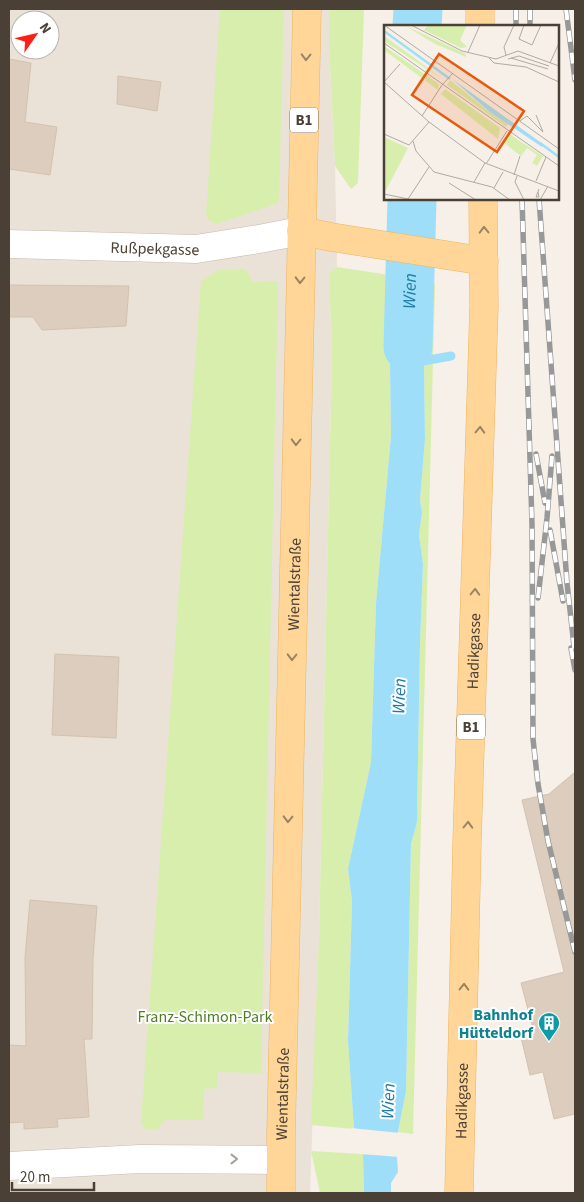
<svg xmlns="http://www.w3.org/2000/svg" width="584" height="1202" font-family="'Source Sans 3',sans-serif">
  <style>
    .residential { fill: #eae2d6; fill-rule: evenodd }
    .green { fill: #d8eead }
    .water { fill: #9fdef8 }
    .pier { fill: #f6f0e8 }
    .lines { fill: none; stroke-linecap: round; stroke-linejoin: round }
    .stream { stroke: #9fdef8; stroke-width: 9 }
    .river { stroke: #9fdef8; stroke-width: 49 }
    .building { fill: #dccdbf; stroke: #d4c2af }
    .minor-casing { stroke: #c6baad; stroke-width: 29 }
    .primary-casing { stroke: #f1b35b; stroke-width: 29 }
    .minor { stroke: #fff; stroke-width: 28 }
    .primary { stroke: #ffd698; stroke-width: 28 }
    .rail-casing { stroke: #989898; stroke-width: 5.5 }
    .rail { stroke: #fff; stroke-width: 4; stroke-dasharray: 11; stroke-linecap: butt }
    .oneway { stroke: #9b8462 }
    .oneway2 { stroke: #a4a09a }
    .labels { text-anchor: middle; stroke-width: 4; stroke-linejoin: round; paint-order: stroke }
    .shield { fill: #fff; stroke: #807972; stroke-width: 1 }
    .shield-label { font-size: 15px; font-weight: bold; fill: #4a4036 }
    .street-label { font-size: 16px; fill: #4a4036; stroke: #fff }
    .culture-label { font-size: 16px; font-weight: bold; fill: #0d838f; stroke: #fff; text-anchor: end }
    .park-label { font-size: 16px; fill: #4e7e21; stroke: #fff }
    .water-label { font-size: 18px; font-style: italic; fill: #1f7ea8; stroke: #fff }
    .inset-river { fill: none; stroke: #9fdef8; stroke-width: 2.5 }
    .inset-road { fill: none; stroke: #b1aaa1; stroke-width: 1 }
    .view { fill: #e8590c; fill-opacity: 0.15; stroke: #e8590c; stroke-width: 2.5 }
    .inset-edge { fill: none; stroke: #4a4036; stroke-width: 2.5 }
  </style>
  <rect width="100%" height="100%" fill="#f6f0e8"/>
  <path class="residential" d="M9,9H329V43L335,166L337,267L329,273L332,356L319,938L310,1193H9ZM20,20H50V50H20Z"/>
  <g class="green">
    <path d="M220,9H284L279,198L278,203L217,224C210,223 208,220 206,214Z"/>
    <path d="M329,9H364L358,183L351,189L335,166L329,43Z"/>
    <path d="M337,267L396,276L390,365L391,436L376,603L371,762L348,869L352,901L348,1039L354,1129L311,1125L319,938L332,356L329,273Z"/>
    <path d="M244,269L250,276L251,282L278,281L261,1073L218,1072L217,1088L204,1089L203,1120H165L157,1129H145L141,1122L201,281L219,270Z"/>
    <path d="M423,281L435,284L413,1134L398,1132L406,1092L411,844L417,822L420,643L423,564L419,535L422,511L420,500L425,439Z"/>
    <path d="M311,1151L363,1154L364,1193H320Z"/>
  </g>
  <path class="water" d="M396,276L423,281L425,439L420,500L422,512L419,535L423,564L420,643L417,822L411,844L406,1092L396,1141L398,1172L391,1183V1193H364L363,1154L354,1129L348,1041L352,901L348,869L371,762L376,603L391,436L390,365Z"/>
  <path class="pier" d="M351,1128L400,1133L398,1141L400,1157L360,1154Z"/>
  <g class="lines">
    <path class="stream" d="M412,363L451,356"/>
    <g class="river">
      <path d="M417,26L418,9"/>
      <path id="s1" d="M408,347L412,199"/>
    </g>
  </g>
  <g class="building">
    <path d="M9,59L31,63L25,122L57,127L50,175L9,169Z"/>
    <path d="M118,76L161,82L157,111L117,104Z"/>
    <path d="M9,285L129,286L126,326L42,330L33,317H9Z"/>
    <path d="M55,654L119,657L116,738L52,735Z"/>
    <path d="M575,772V1114L554,1119L543,1072L530,1075L520,1033L533,1029L521,983L564,972L522,800L549,794Z"/>
    <path d="M30,900L97,906L93,958L92,1039H84L89,1117L57,1119L58,1127L24,1129V1122L9,1123V1045L26,1046L25,958Z"/>
  </g>
  <g class="lines">
    <g class="minor-casing">
      <g id="minor">
        <path id="s2" d="M9,244L196,249L259,239L301,231"/>
        <path d="M9,1166L140,1159L280,1160"/>
      </g>
    </g>
    <g class="primary-casing">
      <g id="primary">
        <path d="M480,9V26"/>
        <path d="M301,231L331,237L484,261"/>
        <path id="s3" d="M281,1193V1135L307,9"/>
        <path id="s4" d="M459,1193L467,842L484,306L483,199"/>
      </g>
    </g>
    <use href="#minor" class="minor"/>
    <use href="#primary" class="primary"/>
    <g class="rail-casing">
      <g id="rail">
        <path d="M516,9V26"/>
        <path d="M530,9V26"/>
        <path d="M566,9L575,80"/>
        <path d="M522,199L532,524L533,739L538,784L548,841L575,952"/>
        <path d="M539,199L567,583L575,655"/>
        <path d="M536,454L545,503"/>
        <path d="M550,530L563,601"/>
        <path d="M538,598L547,518L552,456"/>
        <path d="M571,648L575,670"/>
      </g>
    </g>
    <use href="#rail" class="rail"/>
  </g>
  <defs><path id="oneway-chevron" d="M-2-3.5L2.5 0L-2 3.5" fill="none" stroke-width="1.6" stroke-linecap="round" stroke-linejoin="round" transform="scale(1.25)"/></defs>
  <g class="oneway">
    <use href="#oneway-chevron" transform="translate(306 57) rotate(91)"/>
    <use href="#oneway-chevron" transform="translate(484 230) rotate(-91)"/>
    <use href="#oneway-chevron" transform="translate(300 280) rotate(91)"/>
    <use href="#oneway-chevron" transform="translate(480 430) rotate(-88)"/>
    <use href="#oneway-chevron" transform="translate(296 442) rotate(91)"/>
    <use href="#oneway-chevron" transform="translate(475 592) rotate(-88)"/>
    <use href="#oneway-chevron" transform="translate(292 657) rotate(91)"/>
    <use href="#oneway-chevron" transform="translate(288 819) rotate(91)"/>
    <use href="#oneway-chevron" transform="translate(468 825) rotate(-88)"/>
    <use href="#oneway-chevron" transform="translate(464 987) rotate(-89)"/>
  </g>
  <use class="oneway2" href="#oneway-chevron" transform="translate(234 1159)"/>
  <defs>
    <g id="building-pin" transform="scale(1.125)"><path d="M0 17L-7.5 6A9.5 9.5 0 1 1 7.5 6Z" fill="#0f9aa8" stroke="#fff"/><path d="M-4-6H4V6H1V3H-1V6H-4ZM-2.5-4.3h1.7v1.8h-1.7ZM.8-4.3h1.7v1.8H.8ZM-2.5-1h1.7V.8h-1.7ZM.8-1h1.7V.8H.8Z" fill="#fff"/></g>
  </defs>
  <g fill-rule="evenodd">
    <use href="#building-pin" x="549" y="1023"/>
  </g>
  <g class="labels">
    <g class="shield">
      <rect x="290" y="107.5" width="28" height="25" rx="4"/>
      <rect x="457" y="714.5" width="28" height="25" rx="4"/>
    </g>
    <g class="shield-label">
      <text x="304" y="125">B1</text>
      <text x="471" y="732">B1</text>
    </g>
    <g class="street-label">
      <text dy="6" stroke="none"><textPath href="#s2" startOffset="146">Rußpekgasse</textPath></text>
      <text dy="6" stroke="none"><textPath href="#s3" startOffset="609">Wientalstraße</textPath></text>
      <text dy="6" stroke="none"><textPath href="#s4" startOffset="542">Hadikgasse</textPath></text>
      <text dy="6" stroke="none"><textPath href="#s3" startOffset="99">Wientalstraße</textPath></text>
      <text dy="6" stroke="none"><textPath href="#s4" startOffset="92">Hadikgasse</textPath></text>
    </g>
    <g class="culture-label">
      <text x="533" y="1020">Bahnhof<tspan x="533" dy="18">Hütteldorf</tspan></text>
    </g>
    <g class="park-label">
      <text x="205" y="1022">Franz-Schimon-Park</text>
    </g>
    <g class="water-label">
      <text dy="6" stroke="none"><textPath href="#s1" startOffset="56">Wien</textPath></text>
      <text transform="translate(399 696) rotate(-88)" y="6">Wien</text>
      <text transform="translate(388 1101) rotate(-88)" y="6">Wien</text>
    </g>
  </g>
  <g transform="translate(384 25)">
    <rect width="175" height="175" fill="#f6f0e8"/>
    <path d="M20,0L82,29V32L51,19ZM44,0H83L76,15L83,22L77,23L40,5ZM0,11L32,34L58,54L0,16ZM0,21L55,59L54,65L0,25ZM66,55L106,87L124,99L122,102L63,60ZM61,64L116,103L114,114L57,69ZM125,109L159,131L153,141L148,138L153,130L143,123L137,131L119,117ZM0,112L24,123L1,167H0Z" fill="#d8eead"/>
    <path d="M68,54L159,119L158,122L106,87Z" fill="#9fdef8"/>
    <path class="inset-river" d="M0,6L66,54M156,118L175,132"/>
    <path class="inset-road" d="M0,0L175,124M27,0L78,26L112,34L134,26L175,41M140,0L135,14L148,20L157,0M0,18L175,141M84,27L96,0M122,30L120,22L130,0M105,33L110,38L142,42L175,57M127,33L164,44M124,34L135,31L165,41M166,38L175,18M16,39L0,57L45,97L101,138L175,166M58,60L69,48M38,91L58,60M136,96L143,91L159,107L152,90M0,109L25,120L45,97M29,116L32,126L50,147L108,162L126,175M102,139L123,106M130,150L136,131M133,151L131,157L140,175M152,156L162,132M90,157L101,138M65,158L92,175M110,163L119,147M154,167L155,172H152L155,164M0,169L24,174M24,174L45,142M156,175L164,161"/>
    <path class="view" d="M55,29L140,86L113,127L28,70Z"/>
    <rect width="175" height="175" class="inset-edge"/>
  </g>
  <rect width="584" height="1202" fill="none" stroke="#4a4036" stroke-width="20"/>
  <g transform="translate(35 35) rotate(56)"><circle r="24" fill="#ffffff" stroke="#b7b3af"/>
  <path d="M0-4L9 19L0 12L-9 19Z" fill="#ff1f16"/>
  <text y="-8" font-size="14" font-weight="bold" text-anchor="middle" fill="#4a4036">N</text>
  </g>
  <path d="M12 1182v8h82v-8" fill="none" stroke="#4a4036" stroke-width="2.5"/>
  <text x="20" y="1182" font-size="15" fill="#4a4036" stroke="#ffffff" stroke-width="4" paint-order="stroke">20 m</text>
</svg>
